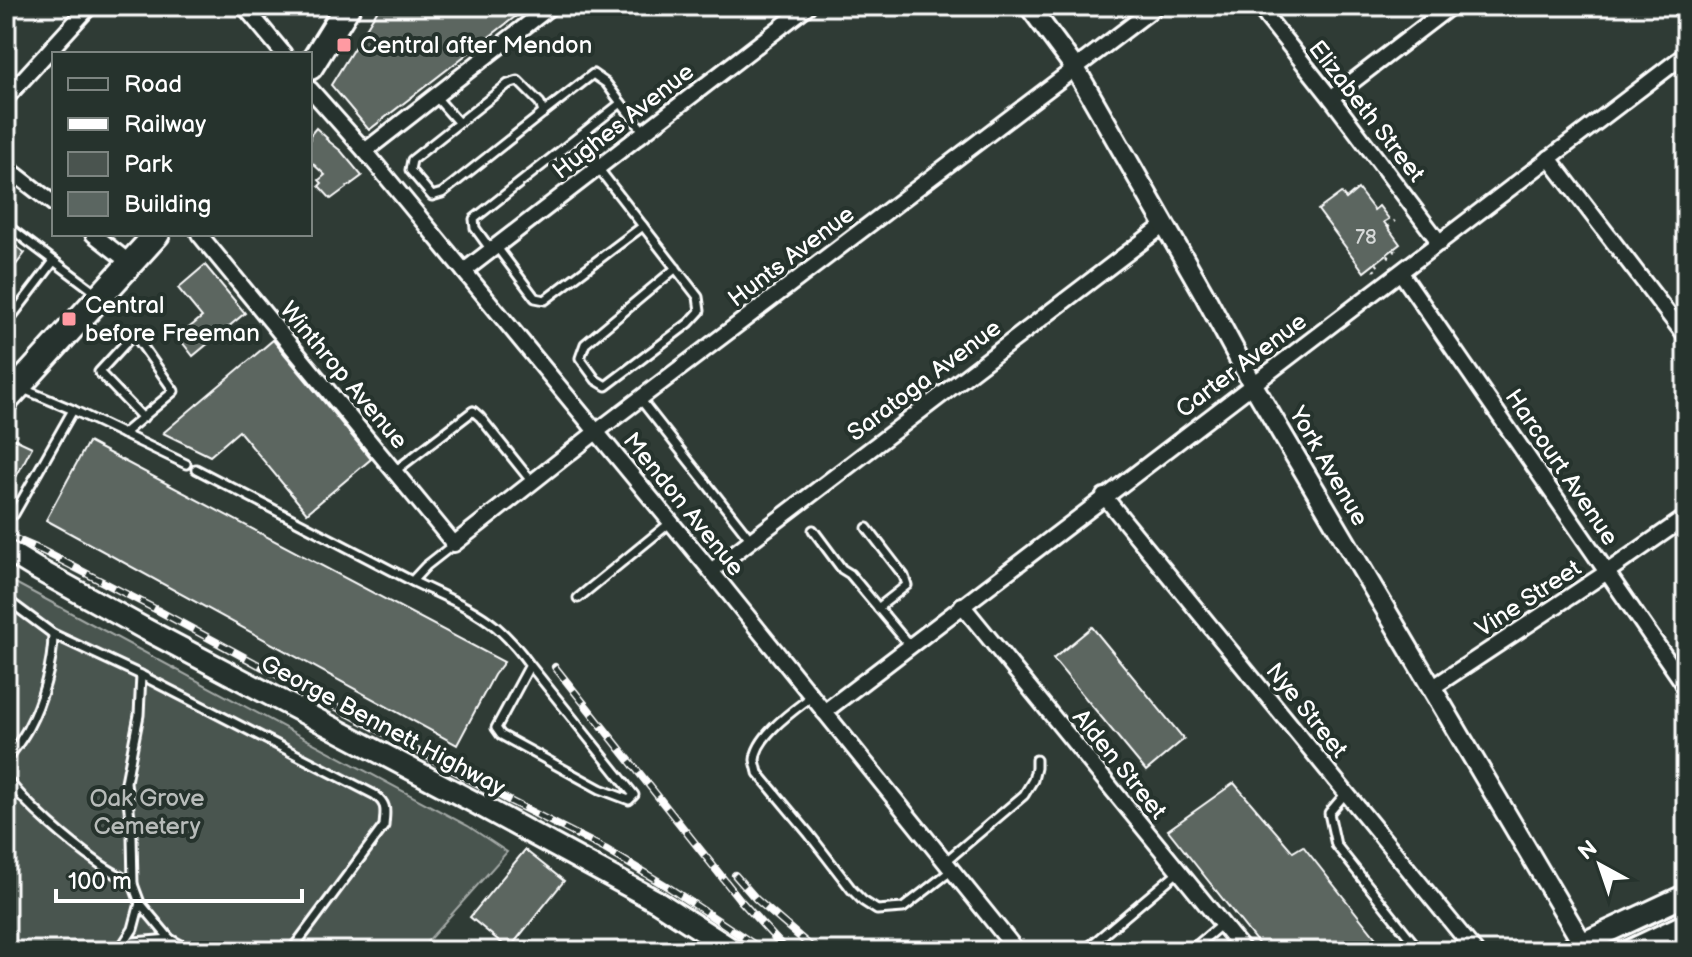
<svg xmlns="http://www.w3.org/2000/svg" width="1692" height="957" font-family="'Balsamiq Sans',sans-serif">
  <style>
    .green { fill: #4a544f; stroke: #a4aaa7; stroke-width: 2 }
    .building { fill: #5b6661; stroke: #fff; stroke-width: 2 }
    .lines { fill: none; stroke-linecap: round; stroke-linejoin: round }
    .service-casing { stroke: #fff; stroke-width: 13 }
    .minor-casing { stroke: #fff; stroke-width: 20 }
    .tertiary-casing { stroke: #fff; stroke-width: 24 }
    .secondary-casing { stroke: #fff; stroke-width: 26 }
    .primary-casing { stroke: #fff; stroke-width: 30 }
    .path { stroke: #fff; stroke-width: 3; stroke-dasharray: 2 6; stroke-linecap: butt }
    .service { stroke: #26332d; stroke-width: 7 }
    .minor { stroke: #26332d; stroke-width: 14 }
    .tertiary { stroke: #26332d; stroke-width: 18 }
    .secondary { stroke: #26332d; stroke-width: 20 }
    .primary { stroke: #26332d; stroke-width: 24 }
    .rail-casing { stroke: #fff; stroke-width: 8 }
    .rail { stroke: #26332d; stroke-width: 5; stroke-dasharray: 15; stroke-linecap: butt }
    .poi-dot { fill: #ff9aa2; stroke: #26332d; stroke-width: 3 }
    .labels { text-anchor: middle; stroke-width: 8; stroke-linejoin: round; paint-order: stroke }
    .number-label { font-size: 20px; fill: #d6d9d8 }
    .poi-label { font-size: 24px; fill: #fff; stroke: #26332d; text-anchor: start }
    .street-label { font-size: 24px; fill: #fff; stroke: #26332d }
    .park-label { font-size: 24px; fill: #b7bbb9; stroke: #26332d }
  </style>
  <rect width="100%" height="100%" fill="#2f3b35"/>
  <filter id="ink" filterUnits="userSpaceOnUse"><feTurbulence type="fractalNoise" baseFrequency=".0125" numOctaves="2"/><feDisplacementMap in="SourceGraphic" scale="16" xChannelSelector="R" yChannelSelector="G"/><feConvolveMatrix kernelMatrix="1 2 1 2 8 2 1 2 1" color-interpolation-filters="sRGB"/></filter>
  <g filter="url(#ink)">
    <path class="green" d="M6,578L468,826L507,852L419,951H6Z"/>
    <g class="building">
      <path d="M380,6H529L369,130L331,85Z"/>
      <path d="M316,128L327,138L326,139L341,151L362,176L331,199L319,186L322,183L319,180L325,175L310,161V135Z"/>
      <path d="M1358,189L1374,210L1379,206L1389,219L1384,222L1400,244L1364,272L1318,210L1341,193L1346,199Z"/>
      <path d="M6,239L25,253L6,278Z"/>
      <path d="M205,265L245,313L193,356L178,337L202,317L178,288Z"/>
      <path d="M273,340L371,459L307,513L239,431L210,456L163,433Z"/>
      <path d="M6,435L32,447L6,496Z"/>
      <path d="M88,442L504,662L494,675L457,745L46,520Z"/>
      <path d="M1092,627L1184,739L1146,771L1053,659Z"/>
      <path d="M1234,783L1293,852L1303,846L1386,951H1264L1168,830Z"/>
      <path d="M525,850L564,881L509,949L470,917Z"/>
    </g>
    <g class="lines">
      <g class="service-casing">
        <g id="service">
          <path d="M518,81L540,103L543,113L442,193L432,196L410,170L412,160L508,84Z"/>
          <path d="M435,96L458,122"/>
          <path d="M621,103L644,132"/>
          <path d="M598,168L698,297L700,311L689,323L606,386L596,380L580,358L585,344L676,268"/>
          <path d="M6,225L54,261"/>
          <path d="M496,246L535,298L545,300L643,226"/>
          <path d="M491,250L475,228L474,219L621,103L606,83L593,74L543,113"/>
          <path d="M6,324L54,261L98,294"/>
          <path d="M21,388L71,409L186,464"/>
          <path d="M640,399L751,540"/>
          <path d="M123,434L174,391L134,334L99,372L143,418"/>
          <path d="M196,469L412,581L426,566L454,544"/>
          <path d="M395,471L473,411L480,417L532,482"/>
          <path d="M14,514L73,410"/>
          <path d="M867,528L904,576L907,585L878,608"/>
          <path d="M813,530L842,569L850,574L910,646"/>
          <path d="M412,581C440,595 472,607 496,627C509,638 520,651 530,665L634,795L629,800L600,789L501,735L496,728L530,665"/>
          <path d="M578,598L671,522"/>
          <path d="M6,599L53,634L141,675L375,795C388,805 385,811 384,826L291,951"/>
          <path d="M141,675L139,715L126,782L132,836L133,884L140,903L170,939L192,951"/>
          <path d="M811,697C794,710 756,736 755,760C755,761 758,772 758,773L809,834L852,890L863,901L877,910L903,908L952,870"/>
          <path d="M6,761C13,750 22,740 28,728C42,702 53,664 53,634"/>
          <path d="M6,778C29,808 69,842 100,864C110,871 122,877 133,884"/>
          <path d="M1346,793L1329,813L1336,845L1420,951"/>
          <path d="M945,862L1024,795L1033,780L1036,768V760"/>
          <path d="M140,903L133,929L122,946L134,942L170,939"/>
          <path d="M1084,951L1179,871"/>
          <path d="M1190,951L1222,924"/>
        </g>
      </g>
      <g class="minor-casing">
        <g id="minor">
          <path d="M244,6L284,54"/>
          <path d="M1258,6L1331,98L1440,243"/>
          <path d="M310,89L365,151L711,571L1017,951"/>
          <path d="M6,98L90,6"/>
          <path d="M1331,98L1451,6"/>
          <path d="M365,151L551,6"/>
          <path d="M1549,158L1686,337"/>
          <path d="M6,167L54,204"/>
          <path d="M93,234L130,263"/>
          <path d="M199,234L454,544L596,432L1157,6"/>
          <path d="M464,271L808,6"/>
          <path d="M1401,273L1686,687"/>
          <path d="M1104,496L1475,951"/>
          <path d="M711,571L1164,225"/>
          <path d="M962,605L1244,951"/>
          <path d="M1432,688L1607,572L1686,517"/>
          <path d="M824,712L1686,54"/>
        </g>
      </g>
      <g class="tertiary-casing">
        <path id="tertiary" d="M1029,6L1075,68L1203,292L1252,383L1587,951"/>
      </g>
      <g class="secondary-casing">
        <g id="secondary">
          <path d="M6,550L37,569L145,629L472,801L658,902L734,951"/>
          <path d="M1566,951L1686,895"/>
          <path d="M1629,951L1686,924"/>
        </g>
      </g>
      <g class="primary-casing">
        <g id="primary">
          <path d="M310,67L348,6"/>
          <path d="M6,400L157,234"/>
        </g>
      </g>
      <g class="path">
        <path d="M1388,227L1395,221"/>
        <path d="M1388,257L1395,251L1399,256"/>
        <path d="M1375,271L1373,268L1380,263"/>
      </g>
      <use href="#service" class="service"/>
      <use href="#minor" class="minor"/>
      <use href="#tertiary" class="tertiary"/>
      <use href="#secondary" class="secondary"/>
      <use href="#primary" class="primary"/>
      <g class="rail-casing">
        <g id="rail">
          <path d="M6,535L43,551L159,611L510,801L605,849L668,887L764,951"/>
          <path d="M555,667L741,901L787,951"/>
          <path d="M735,875L756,899L816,951"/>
        </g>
      </g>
      <use href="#rail" class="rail"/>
    </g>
  </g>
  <g class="poi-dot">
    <rect x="336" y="37" width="16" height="16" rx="4"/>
    <rect x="61" y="311" width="16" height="16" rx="4"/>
  </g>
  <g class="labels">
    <g class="number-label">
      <text x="1366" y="244">78</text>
    </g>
    <g class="poi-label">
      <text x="360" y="53">Central after Mendon</text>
      <text x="85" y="313">Central<tspan x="85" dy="28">before Freeman</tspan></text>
    </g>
    <g class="street-label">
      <text transform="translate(1367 111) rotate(52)" y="8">Elizabeth Street</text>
      <text transform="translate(623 121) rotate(-38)" y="8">Hughes Avenue</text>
      <text transform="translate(791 256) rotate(-37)" y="8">Hunts Avenue</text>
      <text transform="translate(1241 365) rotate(-37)" y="8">Carter Avenue</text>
      <text transform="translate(344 375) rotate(50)" y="8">Winthrop Avenue</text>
      <text transform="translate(924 380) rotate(-37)" y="8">Saratoga Avenue</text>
      <text transform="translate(1329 466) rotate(60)" y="8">York Avenue</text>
      <text transform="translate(1562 467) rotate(56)" y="8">Harcourt Avenue</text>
      <text transform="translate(684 504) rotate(51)" y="8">Mendon Avenue</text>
      <text transform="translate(1528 598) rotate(-33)" y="8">Vine Street</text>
      <text transform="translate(1307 710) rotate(51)" y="8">Nye Street</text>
      <text transform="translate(383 725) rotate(28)" y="8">George Bennett Highway</text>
      <text transform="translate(1120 764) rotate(51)" y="8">Alden Street</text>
    </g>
    <g class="park-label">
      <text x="147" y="806">Oak Grove<tspan x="147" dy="28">Cemetery</tspan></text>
    </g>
  </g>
  <rect width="1692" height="957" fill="none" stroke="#26332d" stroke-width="32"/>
  <rect x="16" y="16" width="1660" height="925" fill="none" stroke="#fff" stroke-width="3" filter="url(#ink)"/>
  <rect x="52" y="52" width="260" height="184" fill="#26332d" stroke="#7d8581" stroke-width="2"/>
  <rect x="68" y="78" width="40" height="12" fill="#26332d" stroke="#7d8581" stroke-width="2"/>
  <text x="124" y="92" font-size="24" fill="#ffffff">Road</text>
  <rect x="68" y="118" width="40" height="12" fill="#ffffff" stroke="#7d8581" stroke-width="2"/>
  <text x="124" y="132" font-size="24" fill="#ffffff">Railway</text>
  <rect x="68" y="152" width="40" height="24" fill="#4a544f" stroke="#7d8581" stroke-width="2"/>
  <text x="124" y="172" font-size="24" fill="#ffffff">Park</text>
  <rect x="68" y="192" width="40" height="24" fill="#5b6661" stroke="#7d8581" stroke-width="2"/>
  <text x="124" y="212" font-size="24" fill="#ffffff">Building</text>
  <g transform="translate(1600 865) rotate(320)" stroke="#26332d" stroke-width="6" paint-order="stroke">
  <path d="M0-6L14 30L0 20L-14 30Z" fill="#ffffff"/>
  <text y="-12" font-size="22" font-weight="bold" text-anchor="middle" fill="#ffffff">N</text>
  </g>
  <path d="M56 889v12h246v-12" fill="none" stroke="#ffffff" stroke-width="4"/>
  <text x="68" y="889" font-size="24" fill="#ffffff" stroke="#26332d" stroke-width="6" paint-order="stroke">100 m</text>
</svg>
